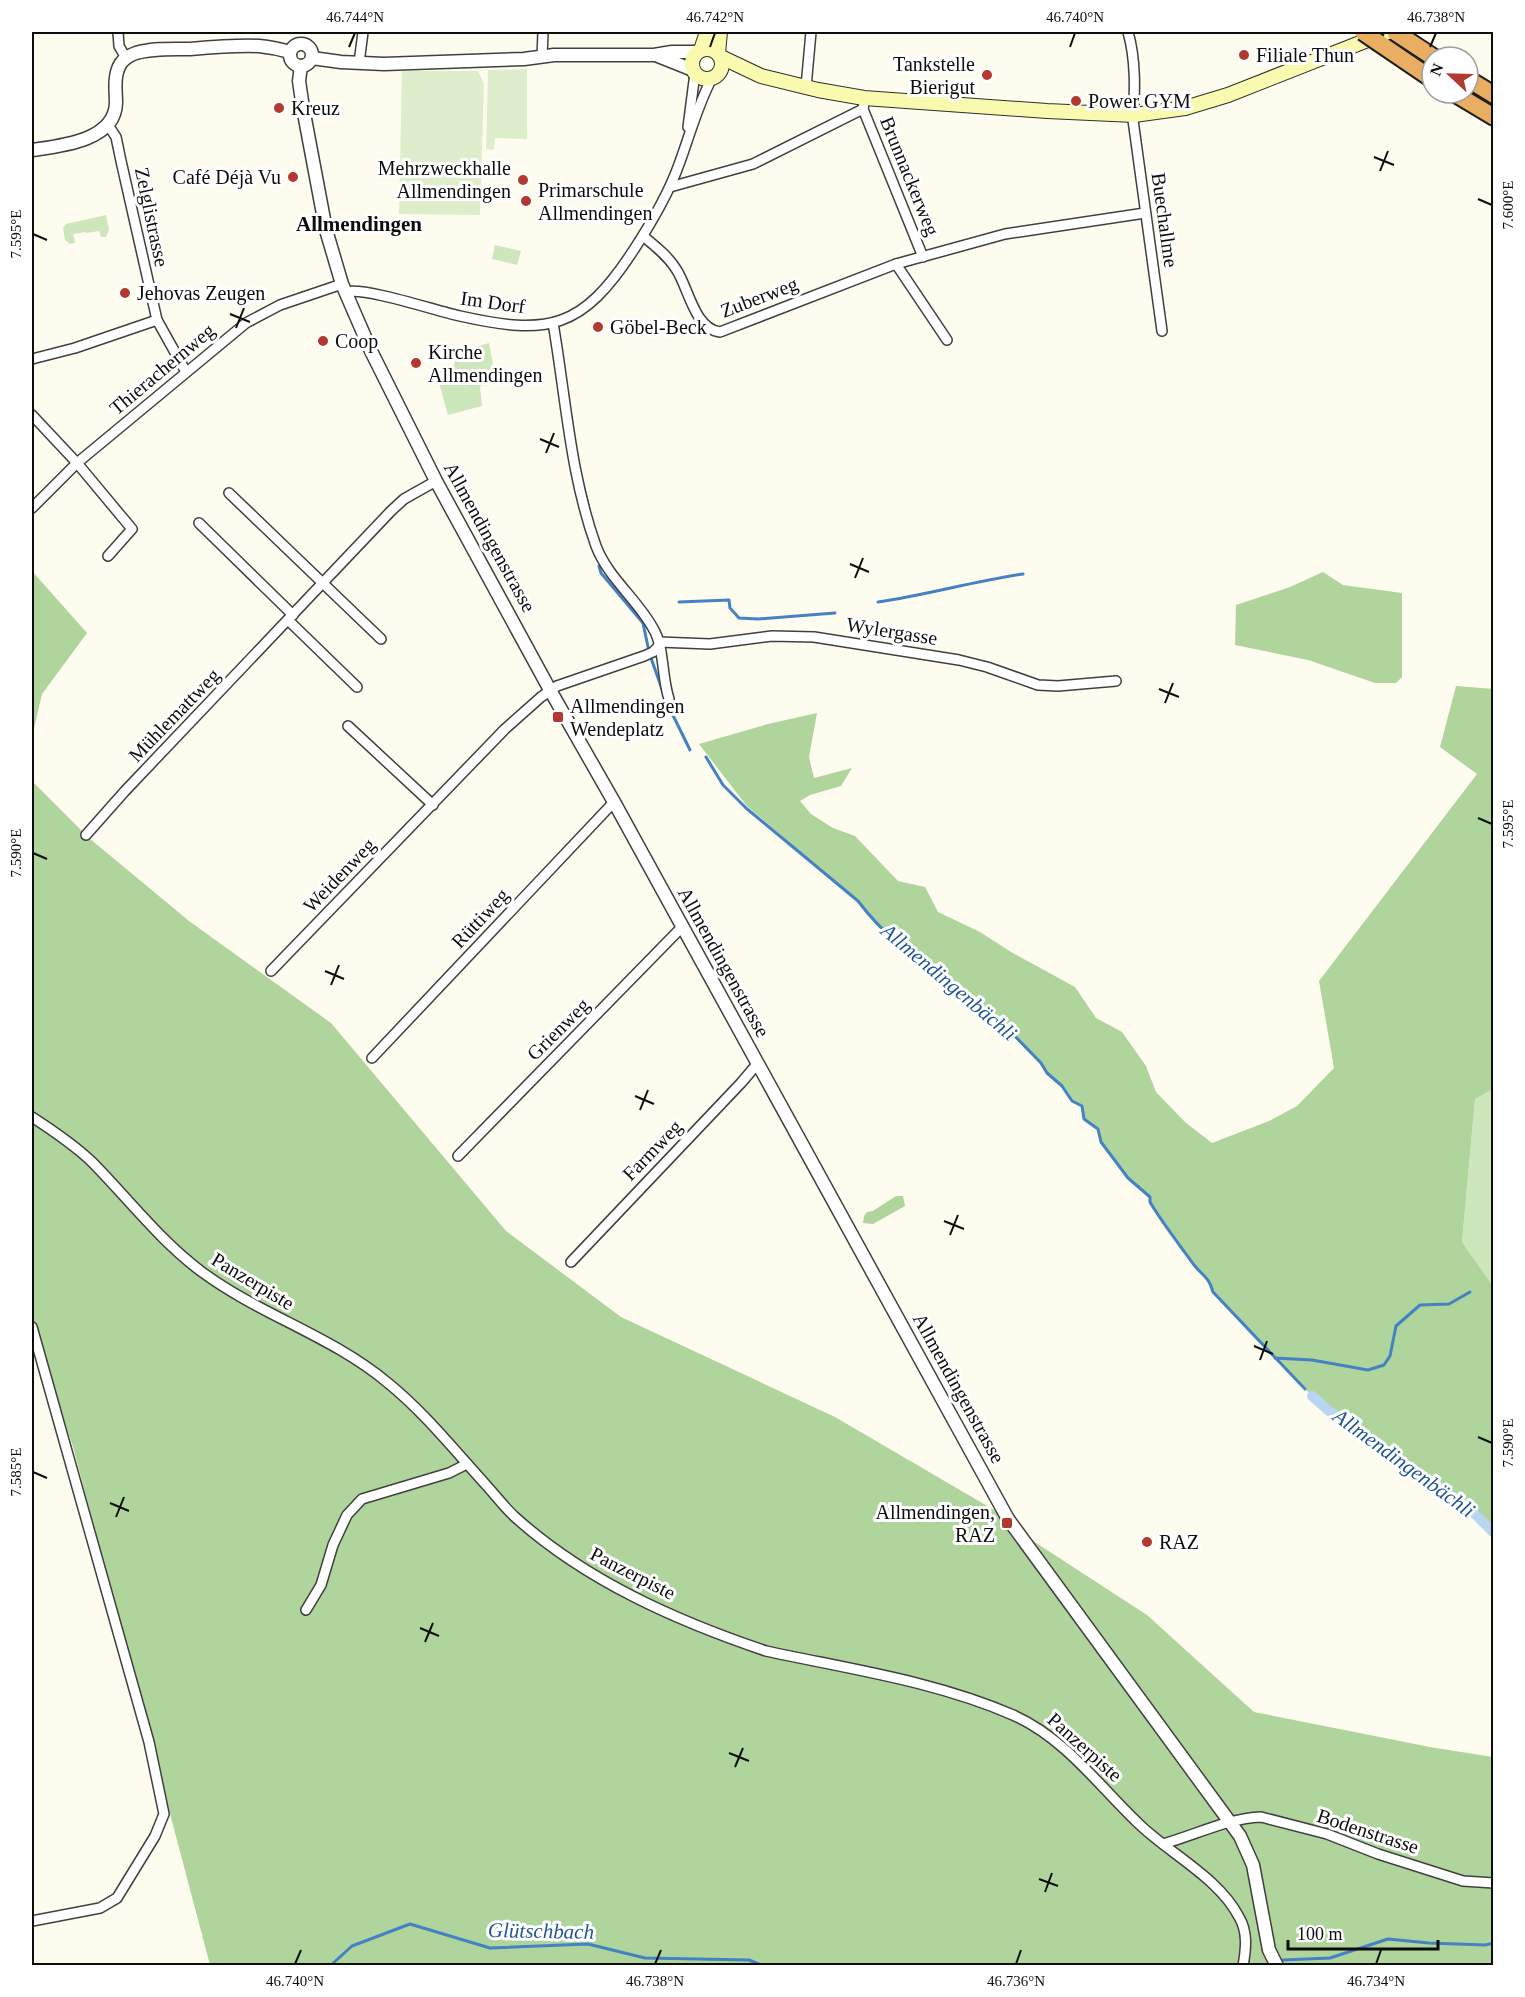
<svg xmlns="http://www.w3.org/2000/svg" width="1525" height="1997" font-family="Georgia,serif">
  <style>
    .green { fill: #cde6bb }
    .forest { fill: #afd59c }
    .pitch { fill: #deeecc }
    .lines { fill: none; stroke-linecap: round; stroke-linejoin: round }
    .stream { stroke: #4482c3; stroke-width: 3 }
    .canal { stroke: #b8d5f1; stroke-width: 10 }
    .minor-casing { stroke: #404040; stroke-width: 12 }
    .tertiary-casing { stroke: #404040; stroke-width: 15 }
    .secondary-casing { stroke: #2f2f2f; stroke-width: 16 }
    .motorway-casing { stroke: #1e1e1e; stroke-width: 20 }
    .minor { stroke: #fff; stroke-width: 9 }
    .tertiary { stroke: #fff; stroke-width: 12 }
    .secondary { stroke: #f9f9af; stroke-width: 14 }
    .motorway { stroke: #e9ae62; stroke-width: 16 }
    .motorway-bridge-casing { stroke: #1e1e1e; stroke-width: 20; stroke-linecap: butt }
    .motorway-bridge { stroke: #e9ae62; stroke-width: 16 }
    .ticks { fill: none; stroke: #0d0d0d; stroke-width: 2 }
    .poi-dot { fill: #b33830; stroke: #fff; stroke-width: 2 }
    .labels { text-anchor: middle; stroke-width: 6; stroke-linejoin: round; paint-order: stroke }
    .poi-label { font-size: 20px; fill: #0d0d0d; stroke: #fff; text-anchor: start }
    .street-label { font-size: 20px; fill: #0d0d0d; stroke: #fff }
    .neighbourhood-label { font-size: 21px; font-weight: bold; fill: #0d0d0d; stroke: #fff }
    .water-label { font-size: 21px; font-style: italic; fill: #205696; stroke: #fff }
    .neatline { fill: none; stroke: #0d0d0d; stroke-width: 2 }
    .ticks-label { font-size: 15px; text-anchor: middle; fill: #0d0d0d }
  </style>
  <rect width="100%" height="100%" fill="#fefcef"/>
  <g class="green">
    <path d="M106,215L109,230L106,237H101L99,231L86,233L85,232L73,234L75,243L70,244L65,240L63,228L66,224Z"/>
    <path d="M495,245L521,251L517,265L492,259Z"/>
    <path d="M489,343L496,381L480,386L482,406L448,415L436,372L454,365L458,352Z"/>
    <path d="M1493,1089V1286L1462,1242L1475,1099Z"/>
  </g>
  <g class="forest">
    <path d="M32,571L87,633L42,694L32,737Z"/>
    <path d="M1323,572L1343,585L1402,593V677L1396,683H1375L1308,660L1235,645L1236,605L1290,587Z"/>
    <path d="M1456,686L1494,689L1493,1089L1475,1099L1462,1242L1493,1286V1533L1468,1507L1329,1411L1302,1386L1213,1292C1209,1277 1203,1276 1194,1265C1179,1244 1163,1224 1150,1202L1149,1197L1128,1178L1101,1142L1097,1129L1084,1119L1082,1106L1072,1101L1062,1086L1047,1073L1041,1063L1007,1028L954,985L945,981L942,973C909,957 880,930 858,901L746,805L699,744L768,724L817,713L809,757L814,778L852,768L841,786L810,795L800,801L811,814L833,828L855,836L898,881L925,887L938,912L980,932L1011,952L1075,987L1096,1018L1122,1032L1146,1066L1156,1092L1185,1122L1212,1143L1269,1121L1297,1106L1334,1068L1319,981L1477,774L1440,747Z"/>
    <path d="M32,781L89,838L189,921L331,1023L506,1231L621,1317L835,1417L1001,1514L1027,1537L1147,1615L1254,1712L1430,1747L1493,1757V1965H210L73,1447L32,1322Z"/>
    <path d="M896,1196H903L905,1206L873,1224L863,1223L864,1216L867,1212L873,1211Z"/>
  </g>
  <g class="pitch">
    <path d="M527,69V139L495,138L494,150L486,149L488,70Z"/>
    <path d="M402,71H478L484,84L480,215L399,214Z"/>
  </g>
  <g class="lines">
    <g class="stream">
      <path d="M582,480L589,509"/>
      <path d="M599,566L601,573L643,623L648,647"/>
      <path d="M679,602L729,600L730,608L739,618L758,619L835,613"/>
      <path d="M878,602C927,595 974,581 1023,574"/>
      <path d="M651,658L664,695"/>
      <path d="M666,701L690,750"/>
      <path d="M706,757L723,785L746,808L858,901C880,930 910,957 942,973L945,981L954,985L1007,1028L1041,1063L1047,1073L1062,1086L1072,1101L1082,1106L1084,1119L1098,1129L1101,1142L1128,1178L1150,1197V1202C1163,1224 1179,1244 1194,1265C1203,1276 1209,1277 1213,1292L1305,1389"/>
      <path d="M1275,1358L1312,1360L1368,1370L1384,1365L1390,1356L1396,1326L1420,1305L1449,1304L1470,1292"/>
      <path d="M1283,1960L1330,1958L1388,1939L1429,1943L1485,1945L1494,1943"/>
      <path d="M330,1966L352,1946L410,1924L490,1948L588,1944L645,1958L749,1960L764,1966"/>
    </g>
    <path class="canal" d="M1312,1396L1329,1411L1468,1507L1494,1533"/>
    <g class="minor-casing">
      <g id="minor">
        <path d="M118,32L119,46L126,58"/>
        <path d="M1128,32C1136,60 1135,91 1133,120L1162,331"/>
        <path d="M542,57L543,32"/>
        <path d="M359,63L363,32"/>
        <path d="M806,87L811,32"/>
        <path d="M864,103L863,109L923,257"/>
        <path d="M108,125L116,137L121,161L157,320L186,372"/>
        <path d="M688,127L695,73"/>
        <path d="M670,187L753,164L863,109"/>
        <path d="M643,236C655,246 668,256 676,269C688,286 694,329 720,332L896,264L1005,234L1145,213"/>
        <path d="M896,264L947,340"/>
        <path d="M346,292C366,287 436,311 460,316C549,336 582,329 633,251C650,225 667,197 678,167C689,138 697,106 712,78"/>
        <path d="M553,323C566,398 570,474 596,546C609,580 640,601 655,632C664,649 662,678 669,699"/>
        <path d="M32,359L75,348L157,320"/>
        <path d="M32,415L77,463L246,323L280,305L342,284"/>
        <path d="M229,493L381,639"/>
        <path d="M32,508L77,463L132,529L108,556"/>
        <path d="M199,523L293,615"/>
        <path d="M288,620L357,687"/>
        <path d="M659,642L710,644L772,636L814,637L959,660L987,667L1038,685L1058,686L1116,681"/>
        <path d="M348,726L433,805"/>
        <path d="M86,835L125,791L391,511L404,499L436,481"/>
        <path d="M271,971L505,729L541,697L557,686L644,656L653,652L659,646"/>
        <path d="M372,1058L614,802"/>
        <path d="M32,1117C52,1130 73,1144 91,1161C127,1197 160,1241 202,1272C260,1315 332,1336 388,1383C425,1413 455,1451 487,1486C496,1496 505,1508 515,1517C586,1581 677,1621 766,1651C849,1669 935,1681 1013,1715C1065,1738 1099,1786 1139,1824C1170,1854 1219,1878 1239,1917C1248,1932 1246,1949 1243,1966"/>
        <path d="M458,1156L682,927"/>
        <path d="M571,1262L741,1083L758,1063"/>
        <path d="M32,1327L149,1742L164,1814L155,1836L117,1898L100,1908L32,1921"/>
        <path d="M306,1610L321,1585L333,1545L347,1515L362,1499L449,1473L467,1464"/>
        <path d="M1163,1844C1195,1835 1229,1818 1261,1817L1327,1834L1378,1854L1463,1881L1494,1883"/>
      </g>
    </g>
    <g class="tertiary-casing">
      <g id="tertiary">
        <circle cx="301" cy="55" r="11"/>
        <path d="M658,56L693,70"/>
        <path d="M312,58L341,62L384,64L524,59L554,55H654L672,52H697"/>
        <path d="M301,66L299,81L303,108L326,230L342,284L371,351L436,481L550,690L614,802L1008,1519L1240,1836L1253,1865L1269,1950L1277,1966"/>
        <path d="M32,150C60,146 115,141 116,103C116,91 113,75 121,63C124,59 130,55 136,53C153,48 173,49 190,49C213,47 236,45 259,46C269,47 280,49 290,52"/>
      </g>
    </g>
    <g class="secondary-casing">
      <g id="secondary">
        <circle cx="707" cy="64" r="15"/>
        <path d="M701,50L707,32"/>
        <path d="M718,53L720,32"/>
        <path d="M721,57L761,76L818,90L864,98L1047,111L1134,115L1185,108L1228,95L1388,32"/>
      </g>
    </g>
    <g class="motorway-casing">
      <g id="motorway">
        <path d="M1395,32L1433,57"/>
        <path d="M1379,43L1432,79"/>
        <path d="M1468,79L1494,95"/>
        <path d="M1454,93L1494,117"/>
      </g>
    </g>
    <use href="#minor" class="minor"/>
    <use href="#tertiary" class="tertiary"/>
    <use href="#secondary" class="secondary"/>
    <use href="#motorway" class="motorway"/>
    <g class="motorway-bridge-casing">
      <path id="motorway-bridge" d="M1363,32L1379,43"/>
    </g>
    <use href="#motorway-bridge" class="motorway-bridge"/>
  </g>
  <path class="ticks" d="M349,47L355,33M710,47L715,33M1070,47L1075,33M1430,47L1436,33M1374,157L1394,165M1380,171L1388,151M1478,199L1492,205M33,234L47,240M230,314L250,322M236,328L244,308M540,439L559,447M546,453L554,433M850,564L869,572M855,578L863,558M1159,689L1179,697M1165,703L1173,683M1478,818L1492,824M33,853L47,859M325,971L344,979M331,985L339,965M635,1096L654,1104M640,1110L648,1090M944,1221L964,1229M950,1235L958,1215M1254,1346L1273,1354M1260,1360L1267,1341M1478,1437L1492,1443M33,1472L47,1478M110,1503L129,1511M116,1517L124,1497M420,1628L439,1636M425,1642L433,1623M729,1753L749,1761M735,1767L743,1748M1039,1879L1058,1886M1045,1892L1052,1873M295,1964L301,1950M655,1964L661,1950M1016,1964L1021,1950M1376,1964L1381,1950"/>
  <g class="poi-dot">
    <circle cx="1244" cy="55" r="6"/>
    <circle cx="987" cy="75" r="6"/>
    <circle cx="1076" cy="101" r="6"/>
    <circle cx="279" cy="108" r="6"/>
    <circle cx="293" cy="177" r="6"/>
    <circle cx="523" cy="180" r="6"/>
    <circle cx="526" cy="201" r="6"/>
    <circle cx="125" cy="293" r="6"/>
    <circle cx="598" cy="327" r="6"/>
    <circle cx="323" cy="341" r="6"/>
    <circle cx="416" cy="363" r="6"/>
    <rect x="552" y="711" width="12" height="12" rx="3"/>
    <rect x="1001" y="1517" width="12" height="12" rx="3"/>
    <circle cx="1147" cy="1542" r="6"/>
  </g>
  <g class="labels">
    <g class="poi-label">
      <text x="1256" y="62">Filiale Thun</text>
      <text x="975" y="71" text-anchor="end">Tankstelle<tspan x="975" dy="23">Bierigut</tspan></text>
      <text x="1088" y="108">Power GYM</text>
      <text x="291" y="115">Kreuz</text>
      <text x="511" y="175" text-anchor="end">Mehrzweckhalle<tspan x="511" dy="23">Allmendingen</tspan></text>
      <text x="281" y="184" text-anchor="end">Café Déjà Vu</text>
      <text x="538" y="197">Primarschule<tspan x="538" dy="23">Allmendingen</tspan></text>
      <text x="137" y="300">Jehovas Zeugen</text>
      <text x="610" y="334">Göbel-Beck</text>
      <text x="335" y="348">Coop</text>
      <text x="428" y="359">Kirche<tspan x="428" dy="23">Allmendingen</tspan></text>
      <text x="570" y="713">Allmendingen<tspan x="570" dy="23">Wendeplatz</tspan></text>
      <text x="995" y="1519" text-anchor="end">Allmendingen,<tspan x="995" dy="23">RAZ</tspan></text>
      <text x="1159" y="1549">RAZ</text>
    </g>
    <g class="street-label">
      <text transform="translate(910 176) rotate(68)" y="7">Brunnackerweg</text>
      <text transform="translate(152 217) rotate(78)" y="7">Zelglistrasse</text>
      <text transform="translate(1165 220) rotate(82)" y="7">Buechallme</text>
      <text transform="translate(759 297) rotate(-21)" y="7">Zuberweg</text>
      <text transform="translate(493 302) rotate(8)" y="7">Im Dorf</text>
      <text transform="translate(162 369) rotate(-40)" y="7">Thierachernweg</text>
      <text transform="translate(490 537) rotate(61)" y="7">Allmendingenstrasse</text>
      <text transform="translate(892 631) rotate(9)" y="7">Wylergasse</text>
      <text transform="translate(174 715) rotate(-46)" y="7">Mühlemattweg</text>
      <text transform="translate(339 875) rotate(-46)" y="7">Weidenweg</text>
      <text transform="translate(480 918) rotate(-47)" y="7">Rüttiweg</text>
      <text transform="translate(724 962) rotate(61)" y="7">Allmendingenstrasse</text>
      <text transform="translate(558 1029) rotate(-45)" y="7">Grienweg</text>
      <text transform="translate(652 1150) rotate(-46)" y="7">Farmweg</text>
      <text transform="translate(253 1281) rotate(31)" y="7">Panzerpiste</text>
      <text transform="translate(959 1388) rotate(61)" y="7">Allmendingenstrasse</text>
      <text transform="translate(633 1573) rotate(27)" y="7">Panzerpiste</text>
      <text transform="translate(1085 1747) rotate(42)" y="7">Panzerpiste</text>
      <text transform="translate(1368 1831) rotate(18)" y="7">Bodenstrasse</text>
    </g>
    <g class="neighbourhood-label">
      <text x="359" y="231">Allmendingen</text>
    </g>
    <g class="water-label">
      <text transform="translate(949 982) rotate(40)" y="7">Allmendingenbächli</text>
      <text transform="translate(1404 1463) rotate(36)" y="7">Allmendingenbächli</text>
      <text transform="translate(541 1931) rotate(1)" y="7">Glütschbach</text>
    </g>
  </g>
  <rect width="1525" height="1997" fill="none" stroke="#ffffff" stroke-width="66"/>
  <g transform="translate(1450 75) rotate(292)"><circle r="28" fill="#ffffff" stroke="#9e9e9e" stroke-width="1.5"/>
  <path d="M0-4.5L10 22L0 15L-10 22Z" fill="#b33830"/>
  <text y="-9" font-size="16" font-weight="bold" text-anchor="middle" fill="#0d0d0d">N</text>
  </g>
  <path d="M1288 1940v9h150v-9" fill="none" stroke="#0d0d0d" stroke-width="3"/>
  <text x="1297" y="1940" font-size="18" fill="#0d0d0d" stroke="#ffffff" stroke-width="4.5" paint-order="stroke">100 m</text>
  <rect x="33" y="33" width="1459" height="1931" class="neatline"/>
  <g class="ticks-label">
    <text x="355" y="22">46.744°N</text>
    <text x="715" y="22">46.742°N</text>
    <text x="1075" y="22">46.740°N</text>
    <text x="1436" y="22">46.738°N</text>
    <text transform="translate(1508 205) rotate(-90)" y="5">7.600°E</text>
    <text transform="translate(16 234) rotate(-90)" y="5">7.595°E</text>
    <text transform="translate(1508 824) rotate(-90)" y="5">7.595°E</text>
    <text transform="translate(16 853) rotate(-90)" y="5">7.590°E</text>
    <text transform="translate(1508 1443) rotate(-90)" y="5">7.590°E</text>
    <text transform="translate(16 1472) rotate(-90)" y="5">7.585°E</text>
    <text x="295" y="1986">46.740°N</text>
    <text x="655" y="1986">46.738°N</text>
    <text x="1016" y="1986">46.736°N</text>
    <text x="1376" y="1986">46.734°N</text>
  </g>
</svg>
